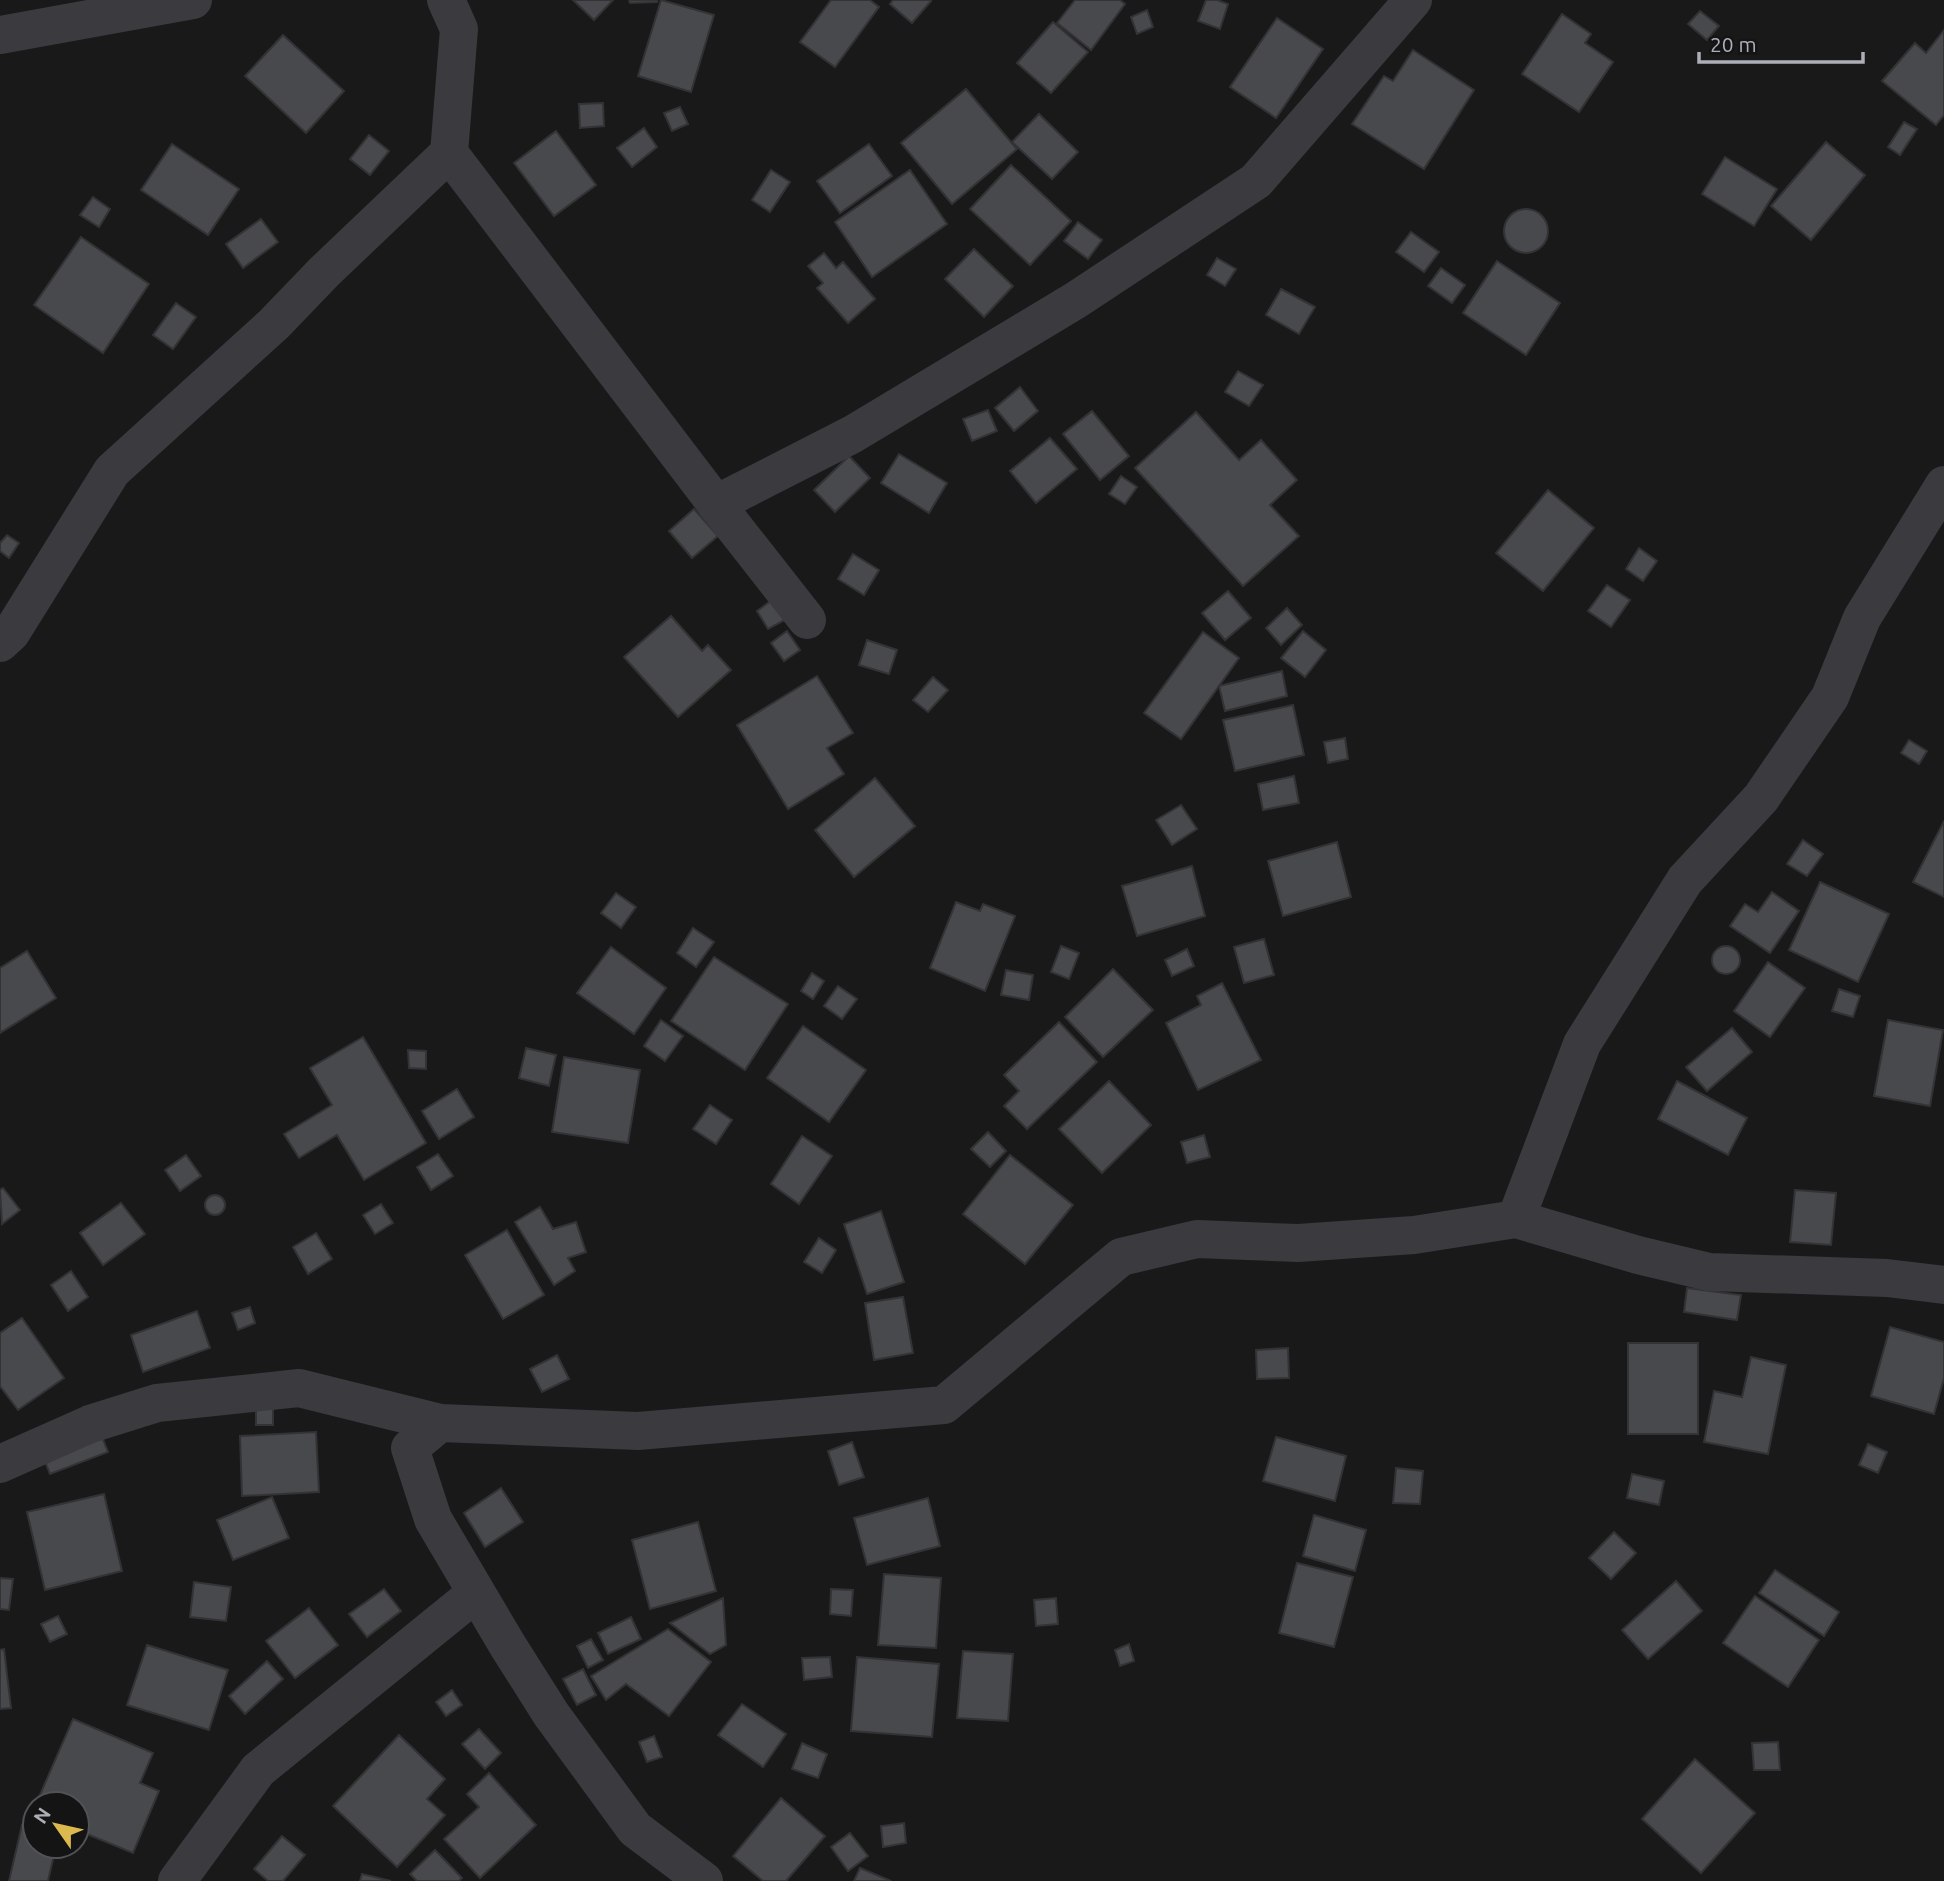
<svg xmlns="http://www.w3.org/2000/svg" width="1944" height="1881" font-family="Ubuntu,sans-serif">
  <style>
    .building { fill: #48494c; stroke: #333336; stroke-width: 2 }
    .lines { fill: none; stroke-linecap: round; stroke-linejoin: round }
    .minor { stroke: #3a3a3f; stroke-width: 38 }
  </style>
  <rect width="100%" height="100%" fill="#19191a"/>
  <g class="building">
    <path d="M573,0H613L594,20Z"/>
    <path d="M629,0H657V2L630,3Z"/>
    <path d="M661,0L714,15L691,92L638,76Z"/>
    <path d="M831,0H870L879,7L835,67L800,42Z"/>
    <path d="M893,0H930L931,1L912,23L890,4Z"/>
    <path d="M1075,0H1120L1125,4L1091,50L1057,23Z"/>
    <path d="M1206,0H1217L1228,4L1220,29L1198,21Z"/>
    <path d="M1147,10L1153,27L1137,34L1131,17Z"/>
    <path d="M1700,11L1719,26L1707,40L1688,24Z"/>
    <path d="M1562,14L1591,34L1585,43L1613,62L1579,112L1522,74Z"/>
    <path d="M1277,18L1323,49L1276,118L1230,87Z"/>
    <path d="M1053,22L1088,52L1051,93L1017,63Z"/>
    <path d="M1944,30V115L1936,125L1882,81L1915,43L1926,53Z"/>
    <path d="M283,35L344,91L306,133L245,76Z"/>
    <path d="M1413,50L1474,90L1424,169L1352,124L1384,76L1393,81Z"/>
    <path d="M966,89L1017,149L952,204L901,143Z"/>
    <path d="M603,103L604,126L580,128L579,104Z"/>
    <path d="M680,107L688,124L672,131L664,113Z"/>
    <path d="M1039,114L1078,152L1052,179L1012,142Z"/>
    <path d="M1904,122L1917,129L1900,155L1888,147Z"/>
    <path d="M644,128L657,147L632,167L617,148Z"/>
    <path d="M556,131L596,185L554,216L514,163Z"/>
    <path d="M369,135L389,151L370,175L350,159Z"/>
    <path d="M1826,142L1865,175L1811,240L1771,206Z"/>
    <path d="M172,144L239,189L208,235L141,190Z"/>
    <path d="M869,144L892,176L840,213L817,181Z"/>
    <path d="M1725,157L1777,189L1754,226L1702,194Z"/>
    <path d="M1011,165L1071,221L1030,265L970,209Z"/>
    <path d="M771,170L790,182L770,212L752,200Z"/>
    <path d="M910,170L947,224L872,277L835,222Z"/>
    <path d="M93,197L110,209L99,227L80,215Z"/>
    <circle cx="1526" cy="231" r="22"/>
    <path d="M261,219L278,242L243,268L226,244Z"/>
    <path d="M1078,222L1102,240L1088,259L1064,241Z"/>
    <path d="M1411,232L1439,252L1424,272L1396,252Z"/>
    <path d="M81,237L149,284L103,353L34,305Z"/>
    <path d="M974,249L1013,286L984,317L945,279Z"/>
    <path d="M824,253L836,268L843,262L875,299L848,323L817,288L823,283L808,266Z"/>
    <path d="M1217,258L1236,269L1225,286L1207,275Z"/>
    <path d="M1497,261L1560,303L1526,355L1463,313Z"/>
    <path d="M1441,268L1465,285L1452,303L1428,286Z"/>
    <path d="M1281,289L1315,307L1299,334L1266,315Z"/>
    <path d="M176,303L196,317L173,349L153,335Z"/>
    <path d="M1238,371L1263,385L1249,406L1225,392Z"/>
    <path d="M1020,387L1038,411L1014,431L995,408Z"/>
    <path d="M988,410L997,431L972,441L963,419Z"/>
    <path d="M1092,411L1129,456L1100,480L1063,434Z"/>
    <path d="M1196,412L1239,460L1261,440L1297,480L1270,505L1299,536L1243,586L1135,468Z"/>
    <path d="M1050,438L1077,469L1036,503L1010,471Z"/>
    <path d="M899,454L947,483L929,513L881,483Z"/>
    <path d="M849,456L870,478L835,512L814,490Z"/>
    <path d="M1121,476L1137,487L1125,504L1109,494Z"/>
    <path d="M1548,490L1594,528L1543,591L1496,553Z"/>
    <path d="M694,509L718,536L692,558L669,531Z"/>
    <path d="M7,535L19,543L9,558L0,551V543Z"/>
    <path d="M1639,548L1657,561L1643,581L1626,569Z"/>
    <path d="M853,554L879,570L864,595L838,579Z"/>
    <path d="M1607,585L1630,600L1611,627L1588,611Z"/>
    <path d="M1228,591L1251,618L1225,640L1202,613Z"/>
    <path d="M772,600L785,620L768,629L757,611Z"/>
    <path d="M1287,608L1302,625L1281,645L1266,628Z"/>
    <path d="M671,616L702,651L708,645L731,670L678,717L624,657Z"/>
    <path d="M787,631L800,650L784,661L771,643Z"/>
    <path d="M1303,631L1326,650L1305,677L1281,658Z"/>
    <path d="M1203,632L1239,658L1181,739L1144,713Z"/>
    <path d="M867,640L897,650L889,674L859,665Z"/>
    <path d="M1282,671L1287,696L1225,711L1219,686Z"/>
    <path d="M817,676L853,733L827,748L844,774L788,809L737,725Z"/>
    <path d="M933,677L948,690L928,712L913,700Z"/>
    <path d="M1293,705L1304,755L1235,771L1223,720Z"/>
    <path d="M1345,738L1348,759L1328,763L1324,742Z"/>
    <path d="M1909,740L1927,751L1919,764L1901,753Z"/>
    <path d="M1294,776L1299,803L1263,810L1258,784Z"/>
    <path d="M875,778L915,826L854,877L815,830Z"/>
    <path d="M1181,805L1197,829L1172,845L1156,820Z"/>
    <path d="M1944,821V897L1913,882Z"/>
    <path d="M1803,840L1823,854L1807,876L1787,864Z"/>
    <path d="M1337,842L1351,897L1283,916L1268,861Z"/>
    <path d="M1192,866L1205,916L1137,936L1122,886Z"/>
    <path d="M1820,882L1889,914L1858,982L1789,950Z"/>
    <path d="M1772,892L1799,911L1770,953L1730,926L1745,904L1758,912Z"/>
    <path d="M616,893L636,907L621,928L601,913Z"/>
    <path d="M956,902L980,911L983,904L1015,916L985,991L930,968Z"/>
    <path d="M693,928L714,942L696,967L677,953Z"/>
    <path d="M1264,939L1274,975L1244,983L1234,947Z"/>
    <circle cx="1726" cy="960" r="14"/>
    <path d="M1061,946L1079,953L1069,979L1051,972Z"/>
    <path d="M611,947L666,988L634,1034L577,993Z"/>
    <path d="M1187,949L1194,966L1172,976L1165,960Z"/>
    <path d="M27,951L56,998L0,1033V968Z"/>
    <path d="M714,957L788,1004L745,1070L671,1021Z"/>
    <path d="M1768,962L1805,988L1770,1037L1734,1011Z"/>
    <path d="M1113,969L1153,1010L1103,1057L1065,1017Z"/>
    <path d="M1006,970L1033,975L1029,1000L1001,995Z"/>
    <path d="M812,973L824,981L813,999L801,991Z"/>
    <path d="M1222,983L1261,1060L1198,1090L1166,1023L1201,1005L1197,996Z"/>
    <path d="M838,986L857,999L842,1019L824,1006Z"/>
    <path d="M1839,989L1860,996L1853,1017L1832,1011Z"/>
    <path d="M661,1020L683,1036L665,1061L644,1046Z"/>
    <path d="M1888,1020L1943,1030L1930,1106L1874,1096Z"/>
    <path d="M1059,1022L1097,1062L1027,1129L1004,1106L1019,1091L1004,1075Z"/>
    <path d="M803,1026L866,1070L829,1122L767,1078Z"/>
    <path d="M1732,1028L1752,1052L1707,1091L1686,1067Z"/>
    <path d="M363,1037L426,1143L364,1180L337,1135L299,1158L284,1134L332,1105L310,1068Z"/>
    <path d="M526,1048L556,1055L549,1086L519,1078Z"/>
    <path d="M408,1050L426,1051V1069L409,1068Z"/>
    <path d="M564,1057L640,1070L628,1143L552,1132Z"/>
    <path d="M1109,1081L1151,1125L1102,1173L1059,1129Z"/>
    <path d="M1677,1081L1747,1118L1728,1155L1658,1119Z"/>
    <path d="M457,1089L474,1117L439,1139L422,1111Z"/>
    <path d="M710,1105L732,1120L716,1144L693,1129Z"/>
    <path d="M988,1132L1006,1151L990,1167L971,1149Z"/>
    <path d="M1204,1135L1210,1157L1187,1163L1181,1142Z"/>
    <path d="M802,1136L832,1156L799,1204L771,1184Z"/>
    <path d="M438,1154L453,1176L431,1190L417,1167Z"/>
    <path d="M186,1155L201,1176L180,1191L165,1170Z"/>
    <path d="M1010,1155L1073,1205L1025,1264L963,1214Z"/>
    <path d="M3,1188L20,1210L2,1224L0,1190Z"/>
    <path d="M1795,1190L1836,1193L1831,1245L1790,1242Z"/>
    <circle cx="215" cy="1205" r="10"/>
    <path d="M121,1203L145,1234L103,1265L80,1233Z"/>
    <path d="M381,1204L393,1223L375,1234L363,1215Z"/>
    <path d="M540,1207L553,1229L576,1222L586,1252L568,1258L575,1271L554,1285L515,1222Z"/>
    <path d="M881,1211L904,1282L867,1294L844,1224Z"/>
    <path d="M507,1230L544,1295L503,1319L465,1255Z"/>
    <path d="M316,1233L332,1259L308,1274L293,1247Z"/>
    <path d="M819,1238L836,1250L822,1273L804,1262Z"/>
    <path d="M71,1271L88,1297L68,1311L51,1285Z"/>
    <path d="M1687,1288L1741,1295L1737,1320L1684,1312Z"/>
    <path d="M903,1297L913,1353L874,1360L865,1303Z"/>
    <path d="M250,1307L255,1323L238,1330L232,1313Z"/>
    <path d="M197,1311L210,1348L143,1372L131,1335Z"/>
    <path d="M22,1318L64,1378L18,1410L0,1386V1333Z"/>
    <path d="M1890,1327L1944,1342V1378L1934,1414L1871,1396Z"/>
    <rect x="1628" y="1343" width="70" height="91"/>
    <path d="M1288,1348L1289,1378L1257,1379L1256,1350Z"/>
    <path d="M557,1355L569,1379L542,1392L530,1369Z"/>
    <path d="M1751,1357L1786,1365L1768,1454L1704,1442L1714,1391L1742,1397Z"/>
    <path d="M256,1406L273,1407V1425H256Z"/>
    <path d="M100,1432L108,1452L50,1474L42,1454Z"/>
    <path d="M316,1432L319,1492L242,1496L240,1436Z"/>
    <path d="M1276,1437L1346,1456L1335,1501L1263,1481Z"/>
    <path d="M852,1442L864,1477L839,1485L828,1451Z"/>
    <path d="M1868,1444L1887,1452L1878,1473L1859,1465Z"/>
    <path d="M1396,1468L1423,1471L1420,1504L1393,1503Z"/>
    <path d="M1632,1474L1664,1481L1659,1505L1627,1498Z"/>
    <path d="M501,1488L523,1522L485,1547L464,1513Z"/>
    <path d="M104,1494L122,1571L45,1590L27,1512Z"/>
    <path d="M272,1497L289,1538L233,1560L217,1520Z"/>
    <path d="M928,1498L940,1546L867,1565L854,1518Z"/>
    <path d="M1314,1515L1366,1530L1355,1571L1303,1556Z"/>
    <path d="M698,1522L716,1591L650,1609L632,1540Z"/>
    <path d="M1614,1532L1636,1553L1611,1579L1589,1558Z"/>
    <path d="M1297,1563L1353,1577L1334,1647L1279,1633Z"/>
    <path d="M1775,1570L1839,1612L1824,1636L1759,1593Z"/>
    <path d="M884,1574L941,1578L936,1648L878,1645Z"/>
    <path d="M0,1578L13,1579L9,1610L0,1609Z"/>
    <path d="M1676,1581L1702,1611L1648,1659L1622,1630Z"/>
    <path d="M194,1582L231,1587L226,1621L190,1617Z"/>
    <path d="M384,1589L401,1611L367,1637L349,1614Z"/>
    <path d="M831,1589L853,1590L851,1616L830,1614Z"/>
    <path d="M1755,1596L1819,1640L1788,1687L1723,1643Z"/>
    <path d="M723,1598L726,1645L710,1654L670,1623Z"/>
    <path d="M1056,1598L1058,1624L1036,1626L1034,1600Z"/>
    <path d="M309,1608L338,1645L295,1678L266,1641Z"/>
    <path d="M58,1616L67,1634L50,1642L41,1624Z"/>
    <path d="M631,1617L641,1639L608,1654L598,1633Z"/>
    <path d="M668,1629L711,1662L669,1716L626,1684L606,1700L591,1676Z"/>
    <path d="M591,1639L603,1660L588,1668L577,1646Z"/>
    <path d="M1129,1644L1134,1661L1120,1666L1115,1650Z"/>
    <path d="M147,1645L228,1670L209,1730L127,1705Z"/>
    <path d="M4,1649L11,1708L0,1709V1650Z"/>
    <path d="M963,1651L1013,1654L1008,1721L957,1718Z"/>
    <path d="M830,1657L832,1677L804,1680L802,1658Z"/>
    <path d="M857,1657L939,1664L932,1737L851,1731Z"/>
    <path d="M267,1661L283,1679L245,1714L229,1696Z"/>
    <path d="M583,1669L596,1695L577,1705L563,1679Z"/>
    <path d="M452,1690L462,1705L446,1716L436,1702Z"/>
    <path d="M742,1704L786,1734L763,1767L718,1735Z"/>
    <path d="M73,1719L153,1753L140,1783L159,1791L133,1853L77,1830V1804H36Z"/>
    <path d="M479,1729L501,1753L485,1769L462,1744Z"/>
    <path d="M399,1735L445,1779L427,1799L445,1815L397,1867L333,1806Z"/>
    <path d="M654,1736L662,1757L647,1762L639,1742Z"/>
    <path d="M1778,1742L1780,1770H1754L1752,1743Z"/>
    <path d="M802,1743L827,1754L818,1778L792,1769Z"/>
    <path d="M1695,1759L1755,1813L1701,1873L1642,1819Z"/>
    <path d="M489,1773L536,1825L480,1878L444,1839L479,1807L467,1794Z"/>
    <path d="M781,1798L825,1836L786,1881H763L733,1856Z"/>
    <path d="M904,1823L906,1843L883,1847L881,1826Z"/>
    <path d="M22,1825L35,1827V1846H56L48,1881H9Z"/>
    <path d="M850,1833L868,1856L848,1871L831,1847Z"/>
    <path d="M282,1836L305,1855L283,1881H268L254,1869Z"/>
    <path d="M435,1850L462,1878L459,1881H417L410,1874Z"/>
    <path d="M860,1868L891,1881H854Z"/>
    <path d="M362,1874L391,1881H360Z"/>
  </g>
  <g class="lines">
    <g class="minor">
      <path d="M0,35L193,0"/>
      <path d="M449,153L716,504L807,620"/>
      <path d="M716,504L853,434L1076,300L1256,181L1413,0"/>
      <path d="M0,643L11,633L112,471L274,324L324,272L449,153L459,29L446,0"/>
      <path d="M1516,1219L1582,1044L1685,880L1761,798L1830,697L1862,618L1944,485"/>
      <path d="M440,1423L410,1448L433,1519L508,1646L551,1714L635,1829L704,1881"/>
      <path d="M0,1464L90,1424L157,1403L299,1388L440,1423L638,1431L944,1405L1121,1257L1197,1239L1298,1243L1414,1235L1516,1219L1638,1255L1709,1272L1887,1278L1944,1285"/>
      <path d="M177,1881L258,1770L476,1593"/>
    </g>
  </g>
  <g transform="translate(56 1825) rotate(304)"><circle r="33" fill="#141415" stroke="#515256" stroke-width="2"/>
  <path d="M0-5L12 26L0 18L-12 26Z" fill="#dbb94f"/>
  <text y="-10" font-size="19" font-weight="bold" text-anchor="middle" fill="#adafb8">N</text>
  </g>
  <path d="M1699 52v10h164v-10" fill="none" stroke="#adafb8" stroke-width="3.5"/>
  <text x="1710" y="52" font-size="21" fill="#adafb8" stroke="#141415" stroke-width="5" paint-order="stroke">20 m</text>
</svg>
